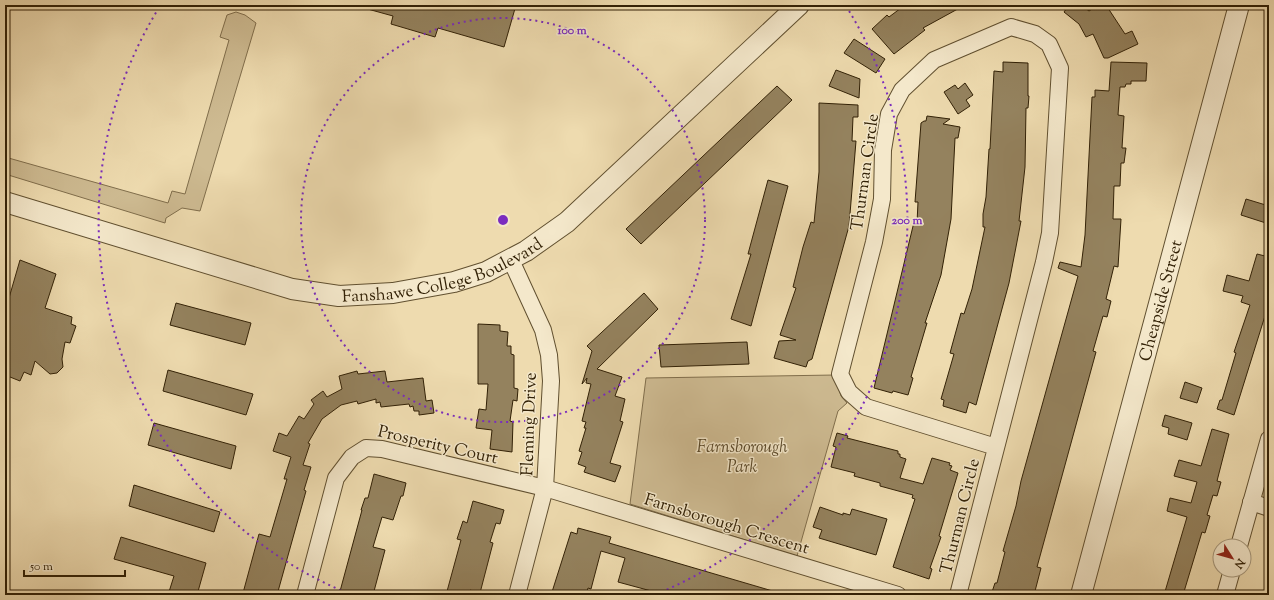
<svg xmlns="http://www.w3.org/2000/svg" width="1274" height="600" font-family="'Sorts Mill Goudy',serif">
  <style>
    .green { fill: #cebb92; stroke: #806e4c }
    .building { fill: #94825e; stroke: #322106 }
    .lines { fill: none; stroke-linecap: round; stroke-linejoin: round }
    .minor-casing { stroke: #615030; stroke-width: 18 }
    .tertiary-casing { stroke: #615030; stroke-width: 22 }
    .minor { stroke: #f4e8cb; stroke-width: 16 }
    .tertiary { stroke: #f4e8cb; stroke-width: 20 }
    .ring { fill: none; stroke: #7b2cbf; stroke-width: 2; stroke-dasharray: 2 4 }
    .labels { text-anchor: middle; stroke-width: 3; stroke-linejoin: round; paint-order: stroke }
    .street-label { font-size: 17px; fill: #322106; stroke: #f4e8cb }
    .park-label { font-size: 17px; font-style: italic; fill: #594829; stroke: #f4e8cb }
    .centre { fill: #7b2cbf; stroke: #f4e8cb; stroke-width: 2 }
    .ring-label { font-size: 12px; text-anchor: middle; font-weight: bold; fill: #7b2cbf; stroke: #f4e8cb; stroke-width: 3; stroke-linejoin: round; paint-order: stroke }
  </style>
  <rect width="100%" height="100%" fill="#eedbaf"/>
  <filter id="stains"><feTurbulence type="fractalNoise" baseFrequency=".005" numOctaves="4"/><feColorMatrix values="0 0 0 0 .2 0 0 0 0 .09 0 0 0 0 .02 0 0 0 .5 -.17"/></filter>
  <radialGradient id="worn" r=".72"><stop offset=".6" stop-color="#630" stop-opacity="0"/><stop offset="1" stop-color="#630" stop-opacity=".3"/></radialGradient>
  <g class="green">
    <path d="M236,12L245,15L256,23L200,211L182,208L166,218L165,223L5,174V157L168,203L172,191L185,194L229,40L220,37L227,15Z"/>
    <path d="M835,375L841,396L847,403L838,411L797,556L630,504L646,378Z"/>
  </g>
  <g class="building">
    <path d="M365,5H516L504,47L438,28L435,37L391,24L393,16L364,8Z"/>
    <path d="M905,5H965L923,28L925,30L894,54L872,29L887,15L889,17Z"/>
    <path d="M1069,5H1081L1089,11L1098,5H1106L1125,34L1132,31L1138,44L1108,58H1104L1093,34L1086,37L1079,24L1064,12Z"/>
    <path d="M854,39L885,59L876,73L844,53Z"/>
    <path d="M1003,62L1028,63V96H1029L1028,108H1026L1025,167L1019,221H1021L1009,283L980,390L976,405L969,402L966,413L943,406L944,400L941,399L954,354L950,353L961,313L964,314L972,289L985,227H983V214L986,197L989,149H990L994,71L1003,72Z"/>
    <path d="M1111,62L1147,63L1146,81H1131V84H1126L1125,87H1120L1118,115L1124,116L1122,148H1126L1124,163H1121L1120,186H1114L1113,219H1121L1118,267L1114,266L1106,299L1111,301L1107,317L1103,316L1093,351L1096,352L1037,567L1041,568L1034,595H991L995,583H997L1005,552L1003,551L1016,506L1021,481L1078,276L1058,268L1060,262L1081,267L1085,235L1092,97H1095V90L1109,91Z"/>
    <path d="M836,70L860,79L859,98L829,86Z"/>
    <path d="M965,83L973,95L966,100L970,106L958,114L944,92L955,85L958,89Z"/>
    <path d="M777,86L792,100L641,244L626,229Z"/>
    <path d="M819,103L858,105V117H853L852,141H856L849,226L812,359L808,361L806,367L774,358L779,341L796,340L780,335L796,288L793,287L803,247L811,222L814,223L819,172Z"/>
    <path d="M927,116L950,119L943,124L960,127L958,138H955L951,219L941,275L925,323H927L911,377L913,378L908,395L893,391L892,393L874,388L914,222L917,223L918,202H915L921,123L924,121H926Z"/>
    <path d="M768,180L788,186L751,326L731,319L751,254H748Z"/>
    <path d="M1246,199L1269,206V224L1241,215Z"/>
    <path d="M1257,254L1269,257V303L1234,415L1217,409L1220,400H1222L1236,353L1234,352L1250,305L1241,302L1243,296L1223,291L1227,275L1249,281Z"/>
    <path d="M20,260L56,274L45,308L72,317L71,324L76,326L70,343L65,342L62,359L63,367L57,373L50,374L35,361L31,375L24,372L20,381L5,375V297L9,298Z"/>
    <path d="M644,293L658,309L597,369L622,377L615,396L625,399L620,421L623,422L610,463L621,466L615,482L584,472L586,467L578,464L582,452L579,451L586,428H584L586,422L582,421L591,384L586,383L587,378L582,384L592,351L587,346Z"/>
    <path d="M176,303L251,323L245,345L170,325Z"/>
    <path d="M478,324L500,325V331L508,332L507,346H511V354L514,355V388L518,389L517,401L513,400L510,421L513,422L512,452L490,449L492,430L476,428L479,409L486,410L488,384H478Z"/>
    <path d="M747,342L749,364L661,367L659,345Z"/>
    <path d="M168,370L253,394L246,415L163,391Z"/>
    <path d="M357,371L358,374L385,371L387,382L423,378L426,401L432,400L434,413L419,415V411H414L413,406L410,407L409,404L381,407L380,402L376,403V399L358,404L357,401L341,405L322,419L308,443L310,444L303,465L311,467L304,490L306,491L277,595L243,593L259,534L270,537L287,479H284L291,457L273,451L279,433L287,436L299,416L304,419L314,404L311,400L323,391L327,397L342,389L339,376Z"/>
    <path d="M1185,382L1202,388L1197,403L1180,398Z"/>
    <path d="M1165,415L1192,423L1187,440L1168,434L1169,428L1162,426Z"/>
    <path d="M154,423L236,446L231,469L148,445Z"/>
    <path d="M1212,429L1229,434L1217,481L1221,482L1217,496L1213,495L1207,515L1210,516L1205,533L1202,532L1183,595H1164L1187,517L1167,511L1170,498L1191,503L1197,482L1174,476L1179,460L1201,466Z"/>
    <path d="M837,433L848,436L847,438L898,451V454H900V457L906,459L900,478L923,484L932,458L950,463L949,465L952,466L950,470L958,473L939,536L941,537L930,568L932,569L929,579L893,567L915,499L912,498L913,495L880,486V483L854,476L855,473L831,467L836,447L833,446Z"/>
    <path d="M374,474L406,483L403,496H401L393,520L382,517L373,547L385,550L373,595H339L362,510H361L365,498H368Z"/>
    <path d="M134,485L220,512L214,532L129,506Z"/>
    <path d="M473,501L504,510L500,524L496,523L490,542L493,543L480,593L470,590L468,595H446L461,540L457,539L463,521L467,523Z"/>
    <path d="M820,507L843,515V513L850,515L852,509L887,519L876,555L819,538L822,530L813,527Z"/>
    <path d="M578,528L611,537L609,543L776,592V595H666L618,582L625,558L601,551L591,589L588,588L586,595H562L552,592L571,532L577,534Z"/>
    <path d="M121,537L206,563L197,595H168L174,576L114,559Z"/>
  </g>
  <g class="lines">
    <g class="minor-casing">
      <g id="minor">
        <path d="M510,258L543,330L549,355L551,381L545,488L517,595"/>
        <path d="M1251,502L1269,508"/>
        <path d="M1239,546L1269,439"/>
        <path d="M305,595L336,478L352,457L366,448L382,449L545,488L898,595"/>
        <path d="M958,595L1044,262L1050,233L1060,68L1049,44L1035,34L1011,27L934,60L902,90L889,114L883,150L882,199L874,242L840,374L849,392L866,407L996,447"/>
        <path d="M1225,595L1232,570"/>
      </g>
    </g>
    <g class="tertiary-casing">
      <g id="tertiary">
        <path id="s1" d="M5,202L292,289L339,296L393,293L454,282L486,272L526,251L567,222L799,5"/>
        <path id="s2" d="M1081,595L1239,5"/>
      </g>
    </g>
    <use href="#minor" class="minor"/>
    <use href="#tertiary" class="tertiary"/>
  </g>
  <g class="ring">
    <circle cx="503" cy="220" r="202"/>
    <path d="M352 595A404 404 0 0 1 160 6M846 6A404 404 0 0 1 654 595"/>
  </g>
  <g class="labels">
    <g class="street-label">
      <text transform="translate(864 172) rotate(-82)" y="6">Thurman Circle</text>
      <text dy="6" stroke="none"><textPath href="#s1" startOffset="455">Fanshawe College Boulevard</textPath></text>
      <text dy="6" stroke="none"><textPath href="#s2" startOffset="305">Cheapside Street</textPath></text>
      <text transform="translate(528 424) rotate(-88)" y="6">Fleming Drive</text>
      <text transform="translate(438 444) rotate(13)" y="6">Prosperity Court</text>
      <text transform="translate(959 516) rotate(-76)" y="6">Thurman Circle</text>
      <text transform="translate(727 523) rotate(17)" y="6">Farnsborough Crescent</text>
    </g>
    <g class="park-label">
      <text x="742" y="452">Farnsborough<tspan x="742" dy="20">Park</tspan></text>
    </g>
  </g>
  <circle cx="503" cy="220" r="6" class="centre"/>
  <g class="ring-label">
    <text x="572" y="34">100 m</text>
    <text x="907" y="224">200 m</text>
  </g>
  <rect width="1274" height="600" fill="none" stroke="#eedbaf" stroke-width="20"/>
  <rect x="6" y="6" width="1262" height="588" fill="none" stroke="#322106" stroke-width="2"/>
  <rect x="10" y="10" width="1254" height="580" fill="none" stroke="#322106"/>
  <g transform="translate(1232 558) rotate(127)"><circle r="19" fill="#f4e8cb" stroke="#a6987c"/>
  <path d="M0-3L7 15L0 10L-7 15Z" fill="#8f2418"/>
  <text y="-6" font-size="11" font-weight="bold" text-anchor="middle" fill="#322106">N</text>
  </g>
  <path d="M24 570v6h101v-6" fill="none" stroke="#322106" stroke-width="2"/>
  <text x="30" y="570" font-size="12" fill="#322106" stroke="#f4e8cb" stroke-width="3" paint-order="stroke">50 m</text>
  <rect width="100%" height="100%" filter="url(#stains)"/>
  <rect width="100%" height="100%" fill="url(#worn)"/>
</svg>
